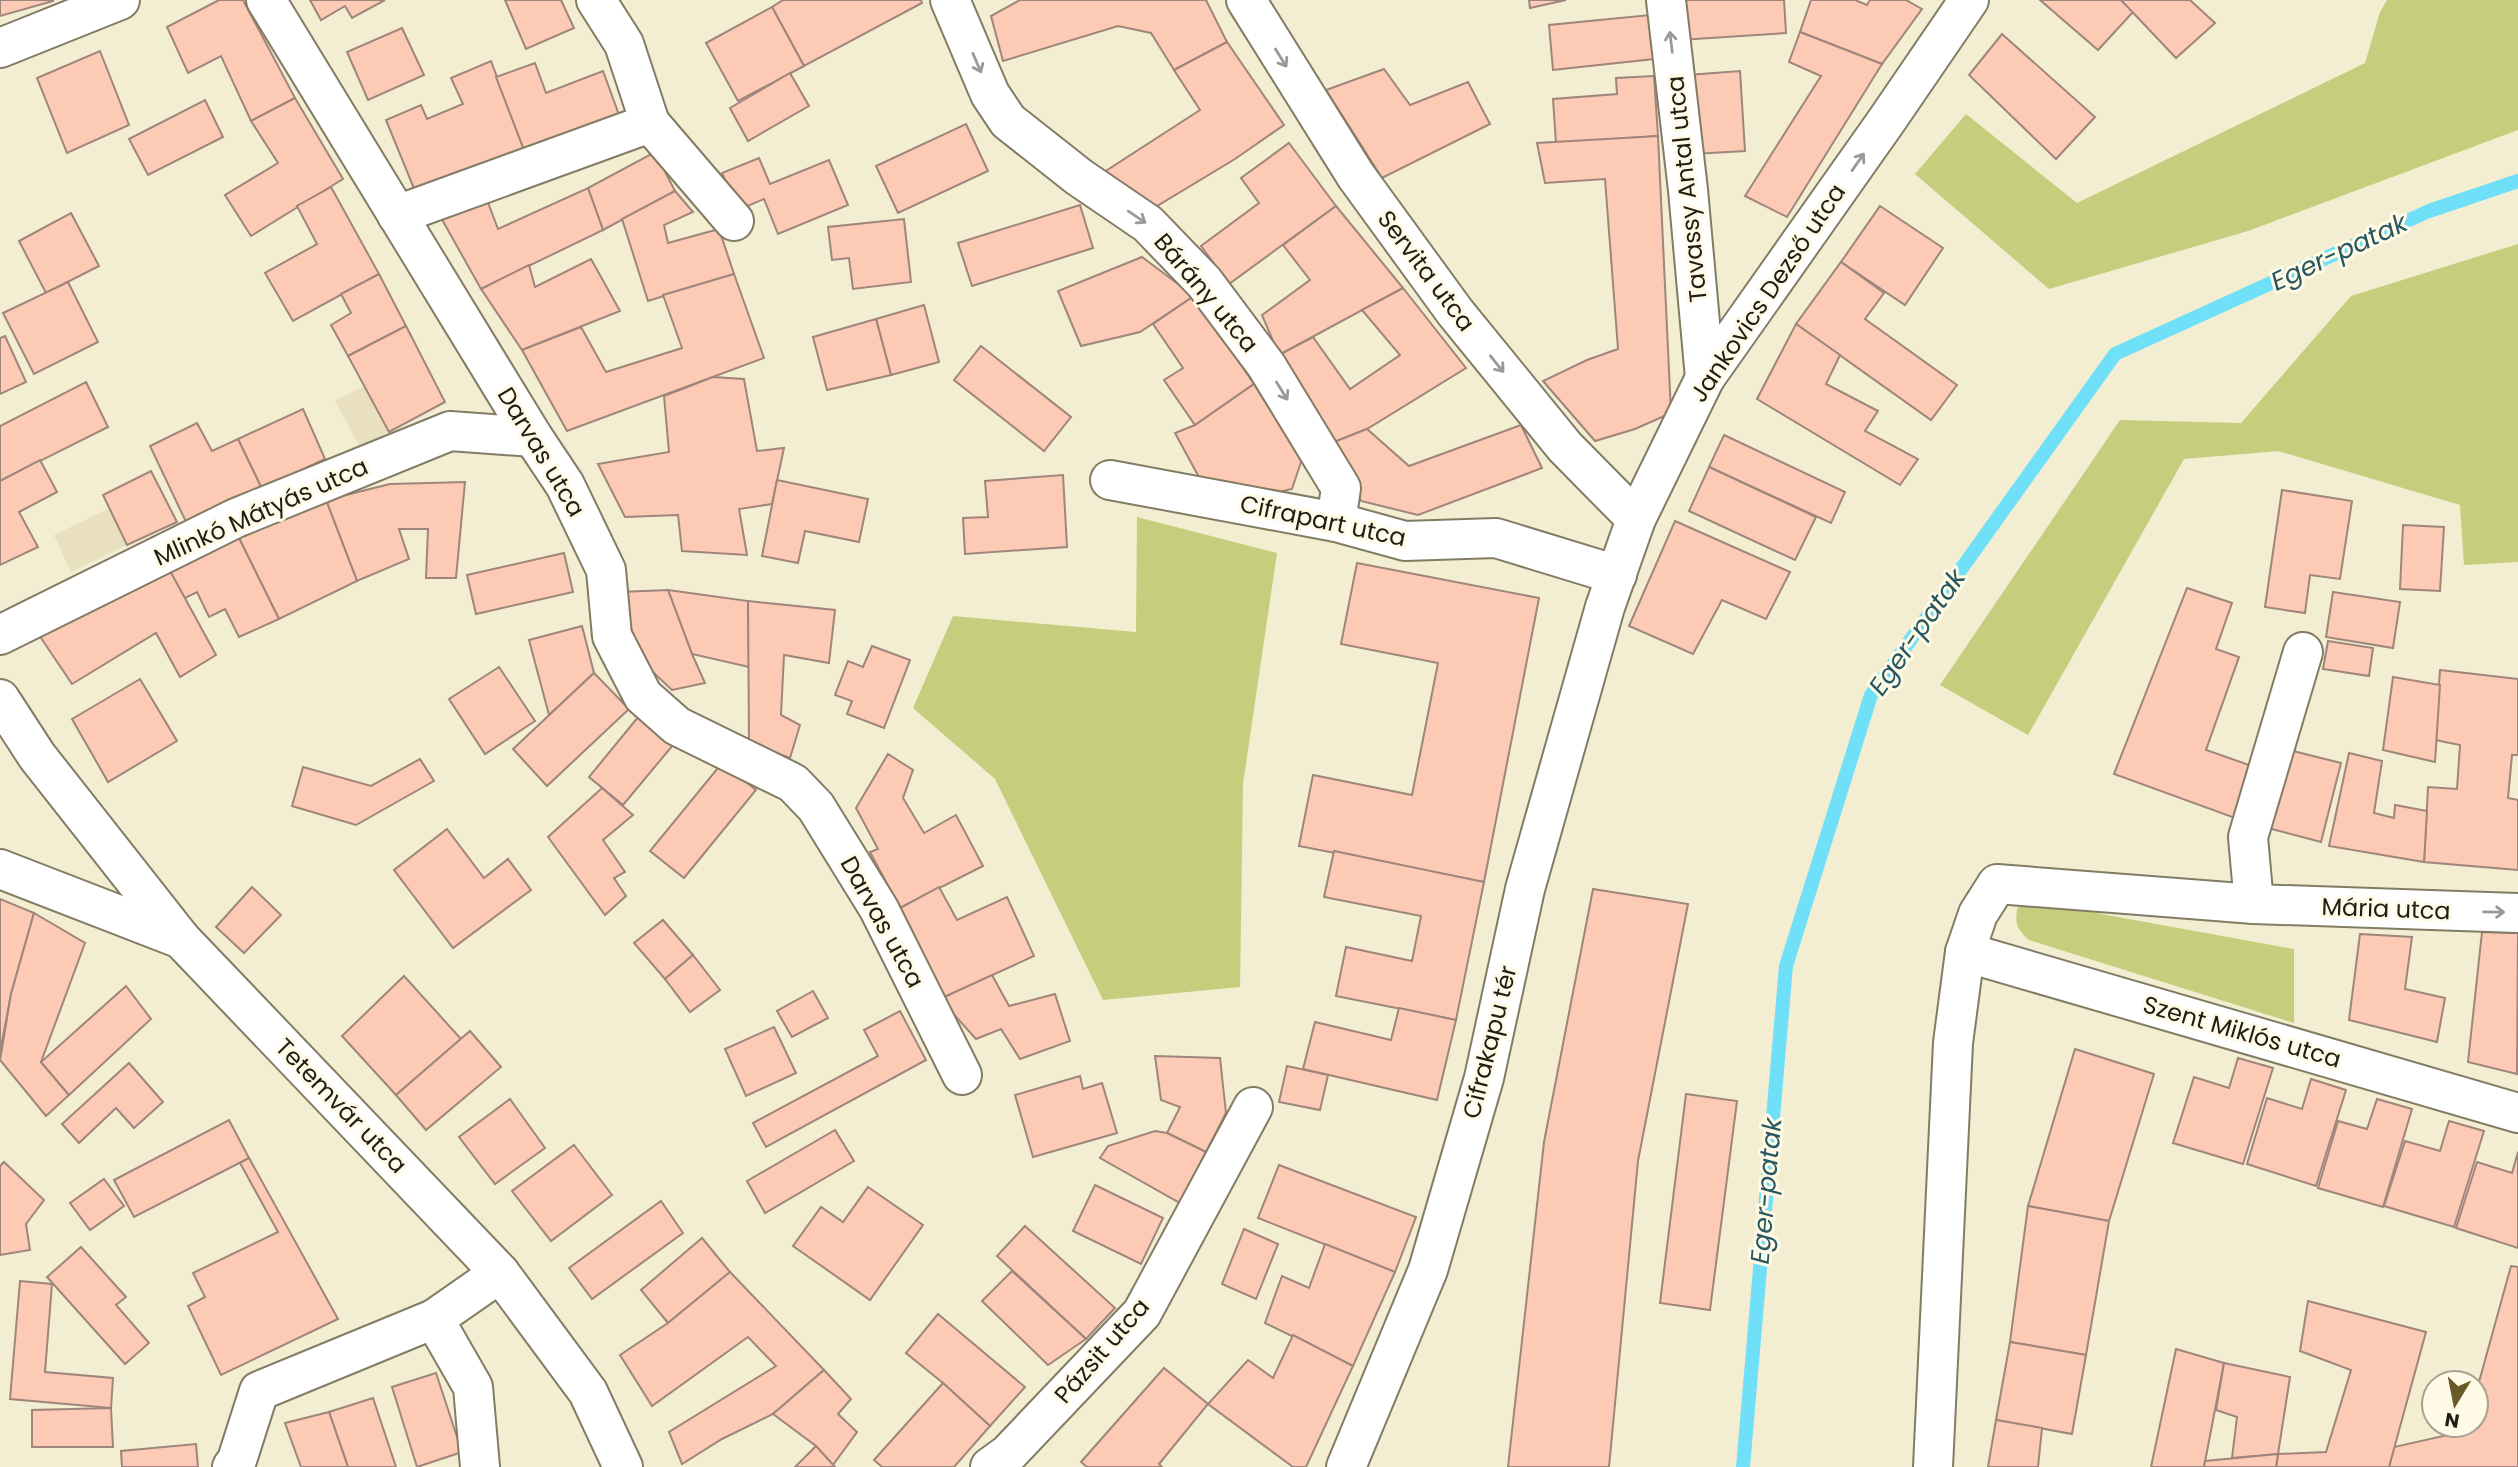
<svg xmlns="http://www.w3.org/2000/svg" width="2518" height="1467" font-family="Poppins,sans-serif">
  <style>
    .built { fill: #e9e0bf }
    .green { fill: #c4ce7d }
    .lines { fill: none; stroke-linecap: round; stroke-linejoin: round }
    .stream { stroke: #6fe0f8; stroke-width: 14 }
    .building { fill: #fdcab6; stroke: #9f857b; stroke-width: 2 }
    .street-casing { stroke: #827c65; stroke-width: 42 }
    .secondary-casing { stroke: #827c65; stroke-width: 42 }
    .street { stroke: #fff; stroke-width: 38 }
    .secondary { stroke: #fff; stroke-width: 38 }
    .oneway { stroke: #9a9995 }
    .labels { text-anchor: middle; stroke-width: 6; stroke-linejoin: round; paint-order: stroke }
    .street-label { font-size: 24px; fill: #1f1d14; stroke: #fffae5 }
    .water-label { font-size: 26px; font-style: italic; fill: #275762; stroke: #fffae5 }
  </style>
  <rect width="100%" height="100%" fill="#f3edd2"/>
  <g class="built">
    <path d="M364,386L389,432L360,447L335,401Z"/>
    <path d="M110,508L127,545L71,572L54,535Z"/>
  </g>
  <g class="green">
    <path d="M2387,0H2518V130L2248,231L2049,289L1915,174L1966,114L2077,203L2365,63L2380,12Z"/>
    <path d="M2518,244V562L2464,565L2460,505L2278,451L2184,459L2028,735L1940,685L2120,420L2241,423L2351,296Z"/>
    <path d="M1137,517L1277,553L1243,784L1240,987L1103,1000L995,779L913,708L953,616L1136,632Z"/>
    <path d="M2019,903H2041L2294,949V1023L2029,940C2015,928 2014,920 2019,903Z"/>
  </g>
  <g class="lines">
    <path class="stream" d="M1743,1467L1786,966L1871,695L2115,354L2429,211L2518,181"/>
  </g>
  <g class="building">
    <path d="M0,0H53V1L0,16Z"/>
    <path d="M219,0H243L295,98L251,121L221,56L188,73L167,27Z"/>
    <path d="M310,0H385L352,18L345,6L321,20Z"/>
    <path d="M505,0H561L574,28L526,49Z"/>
    <path d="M783,0H921L922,3L804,66L772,7Z"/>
    <path d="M1020,0H1206L1227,42L1174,70L1151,33L1118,26L1003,61L991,16Z"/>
    <path d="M1529,0H1566L1530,8Z"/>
    <path d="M1677,0H1784L1786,33L1680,40Z"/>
    <path d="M1811,0H1855L1867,5L1870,0H1906L1922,9L1882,64L1800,32Z"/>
    <path d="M2040,0H2121L2133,12L2098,50Z"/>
    <path d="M2121,0H2190L2215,23L2176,58Z"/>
    <path d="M772,7L804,66L738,101L706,43Z"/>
    <path d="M1650,15L1654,59L1553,70L1549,25Z"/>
    <path d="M402,28L424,75L368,100L347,52Z"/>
    <path d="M1800,32L1882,64L1787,217L1745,196L1821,76L1789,62Z"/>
    <path d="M2002,34L2095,117L2056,159L1969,75Z"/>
    <path d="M1227,42L1284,125L1235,159L1152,209L1098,176L1200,110L1174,70Z"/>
    <path d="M100,51L129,125L67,153L37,78Z"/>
    <path d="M491,61L524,150L415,191L386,120L421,105L427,119L463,104L451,78Z"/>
    <path d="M535,63L546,93L603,71L619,115L524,150L496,77Z"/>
    <path d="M1384,69L1410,105L1468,82L1490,124L1382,178L1326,90Z"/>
    <path d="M1740,71L1745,151L1693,154L1688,75Z"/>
    <path d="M790,73L809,106L748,141L730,108Z"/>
    <path d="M1654,76L1658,136L1556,143L1553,99L1617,94L1616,78Z"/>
    <path d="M295,98L343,179L251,236L225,195L278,163L251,121Z"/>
    <path d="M205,100L223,137L148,175L129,139Z"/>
    <path d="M966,124L988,171L898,213L876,166Z"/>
    <path d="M1658,136L1671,413L1635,429L1595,441L1543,381L1587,360L1618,349L1605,179L1545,183L1537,143Z"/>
    <path d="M1289,143L1336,206L1229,284L1201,246L1259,203L1241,178Z"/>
    <path d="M655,152L675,191L603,230L588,188Z"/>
    <path d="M759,158L770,184L829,160L848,205L778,234L764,199L738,210L722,173Z"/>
    <path d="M331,187L379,274L293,321L265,273L317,244L297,206Z"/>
    <path d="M588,188L603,230L481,289L440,216L487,200L498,229Z"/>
    <path d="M675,191L693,212L664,225L668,243L719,229L734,274L648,301L622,219Z"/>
    <path d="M1080,205L1093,248L972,286L958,243Z"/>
    <path d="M1336,206L1403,288L1279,355L1262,315L1310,280L1283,245Z"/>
    <path d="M1880,206L1943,248L1905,305L1841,262Z"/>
    <path d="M71,213L99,266L46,293L19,241Z"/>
    <path d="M904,219L911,282L853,289L849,258L832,260L828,227Z"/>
    <path d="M1142,257L1194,296L1140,332L1081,346L1058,291Z"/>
    <path d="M591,259L620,311L522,350L481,289L529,265L535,287Z"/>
    <path d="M1841,262L1884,293L1865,319L1957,385L1931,420L1796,324Z"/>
    <path d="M379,274L406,326L348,356L331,325L351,313L341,294Z"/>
    <path d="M734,274L764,358L567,431L522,350L581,327L606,372L682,348L663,295Z"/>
    <path d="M68,282L98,342L34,374L3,313Z"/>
    <path d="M1403,288L1466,368L1367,429L1334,442L1279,355L1313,337L1350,389L1400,355L1362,310Z"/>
    <path d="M1194,296L1254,384L1195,425L1164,380L1183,368L1153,324Z"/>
    <path d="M924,305L939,362L891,375L876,319Z"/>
    <path d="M876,319L891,375L827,390L813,337Z"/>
    <path d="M1796,324L1840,355L1826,384L1878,411L1865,431L1918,459L1900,485L1757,399Z"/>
    <path d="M406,326L445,402L389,432L348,356Z"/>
    <path d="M5,336L26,382L0,394V338Z"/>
    <path d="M981,346L1071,417L1044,451L954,380Z"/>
    <path d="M713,377L744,379L757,451L784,448L772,504L739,509L747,555L682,551L678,515L625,517L598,464L669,452L664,396Z"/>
    <path d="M86,382L108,427L0,481V426Z"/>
    <path d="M1254,384L1302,459L1292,489L1274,493L1200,479L1175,433L1195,425Z"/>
    <path d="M303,409L325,459L262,489L238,439Z"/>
    <path d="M197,423L212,451L238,439L262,489L187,524L150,446Z"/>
    <path d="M1521,425L1542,468L1418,515L1361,501L1334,442L1367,429L1409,466Z"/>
    <path d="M1724,435L1845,492L1831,523L1709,467Z"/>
    <path d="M40,460L57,492L19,512L38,547L0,565V481Z"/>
    <path d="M1709,467L1816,517L1795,560L1689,511Z"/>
    <path d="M151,471L177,522L127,545L103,495Z"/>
    <path d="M1063,475L1067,547L965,554L963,518L988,517L985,481Z"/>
    <path d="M777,480L868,499L859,542L805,531L798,563L762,556Z"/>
    <path d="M465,482L456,578H426L428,529H399L409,559L357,581L326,500L390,484Z"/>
    <path d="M2282,490L2352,501L2340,579L2310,575L2305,613L2265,607Z"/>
    <path d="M326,500L357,581L279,619L238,536Z"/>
    <path d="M1675,521L1790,572L1766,619L1722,600L1693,654L1629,626Z"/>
    <path d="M2403,525L2444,527L2440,591L2400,589Z"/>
    <path d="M238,536L279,619L239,637L225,609L209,617L197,592L183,599L169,569Z"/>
    <path d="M564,553L573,592L476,614L467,575Z"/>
    <path d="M1357,563L1539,598L1484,882L1299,846L1313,775L1412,795L1438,663L1341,644Z"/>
    <path d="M169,569L216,655L180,677L156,633L72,684L39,635Z"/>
    <path d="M2187,588L2232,603L2216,649L2239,657L2206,750L2252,766L2235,818L2114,774Z"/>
    <path d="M668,590L748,601L749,667L692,654Z"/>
    <path d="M668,590L692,654L705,683L672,690L641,661L620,592Z"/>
    <path d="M2333,592L2400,602L2393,648L2326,637Z"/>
    <path d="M748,601L835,610L829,663L784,655L781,715L800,725L790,758L749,743Z"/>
    <path d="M582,626L594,673L549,715L529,640Z"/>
    <path d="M2328,641L2373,648L2369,676L2323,669Z"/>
    <path d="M872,646L910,660L884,728L847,714L852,701L835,695L848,661L863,667Z"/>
    <path d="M499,667L535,721L485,754L449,699Z"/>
    <path d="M2440,670L2518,679V755H2512L2508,798L2518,800V870L2424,862L2428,787L2457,789L2460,745L2435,740Z"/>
    <path d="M594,673L629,709L547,786L513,749Z"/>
    <path d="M2393,677L2440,685L2435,762L2383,750Z"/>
    <path d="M140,679L177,741L108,782L72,719Z"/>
    <path d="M639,716L673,745L623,805L589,777Z"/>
    <path d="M2289,750L2341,763L2321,842L2268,828Z"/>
    <path d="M2349,753L2382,761L2374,813L2394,818L2395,805L2427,811L2424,862L2329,846Z"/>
    <path d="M888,754L913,770L903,798L924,833L956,815L983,866L900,908L870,852L878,849L856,808Z"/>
    <path d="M420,759L434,781L356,825L292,806L303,767L371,786Z"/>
    <path d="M722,763L756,790L684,878L650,851Z"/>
    <path d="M602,788L633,815L603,840L625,872L614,878L626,896L605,915L548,837Z"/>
    <path d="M447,829L484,878L508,859L531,890L453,948L394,870Z"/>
    <path d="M1334,851L1484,882L1456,1020L1336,996L1346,947L1412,961L1421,916L1324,897Z"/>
    <path d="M252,887L281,915L244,953L216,927Z"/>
    <path d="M939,887L957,920L1007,897L1034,956L940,999L900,908Z"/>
    <path d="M1593,889L1688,904L1638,1161L1609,1467H1508L1544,1142Z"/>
    <path d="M0,899L34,913L11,994L0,1053Z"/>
    <path d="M34,913L85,943L41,1062L69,1095L46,1116L0,1060L11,994Z"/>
    <path d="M663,920L693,955L665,979L634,943Z"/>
    <path d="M2482,932L2518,933L2517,1074L2468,1062Z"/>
    <path d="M2360,934L2412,937L2405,989L2445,998L2437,1042L2349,1020Z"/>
    <path d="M693,955L720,990L690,1012L665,979Z"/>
    <path d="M992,975L1009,1006L1055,994L1070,1041L1020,1059L1001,1029L976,1039L940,999Z"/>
    <path d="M404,976L461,1039L396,1095L342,1036Z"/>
    <path d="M126,986L151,1019L69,1095L41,1062Z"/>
    <path d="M813,991L828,1018L792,1037L777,1011Z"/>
    <path d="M1399,1008L1456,1020L1437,1100L1303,1069L1315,1022L1391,1040Z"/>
    <path d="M900,1011L926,1060L766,1147L753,1123L878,1056L864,1030Z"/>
    <path d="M774,1027L796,1073L746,1096L725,1049Z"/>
    <path d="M470,1031L501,1067L426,1130L396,1095Z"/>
    <path d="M2075,1049L2154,1074L2109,1221L2028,1206Z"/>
    <path d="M1155,1056L1220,1058L1226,1113L1206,1152L1167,1133L1180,1107L1161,1100Z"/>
    <path d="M2238,1058L2273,1068L2243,1164L2173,1143L2194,1077L2229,1088Z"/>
    <path d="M129,1063L163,1102L134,1128L116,1108L79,1143L62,1124Z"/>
    <path d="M1287,1066L1328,1075L1320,1110L1279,1102Z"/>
    <path d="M1080,1076L1083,1089L1102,1083L1117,1133L1033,1157L1015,1095Z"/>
    <path d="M2311,1079L2346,1090L2316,1186L2247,1164L2267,1098L2302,1109Z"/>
    <path d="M1686,1094L1737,1101L1710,1310L1660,1303Z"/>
    <path d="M510,1099L545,1148L495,1184L459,1137Z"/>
    <path d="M2377,1099L2412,1109L2383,1207L2318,1188L2338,1121L2367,1129Z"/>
    <path d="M229,1120L249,1158L134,1217L114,1180Z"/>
    <path d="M2449,1121L2484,1131L2454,1227L2384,1206L2405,1141L2440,1151Z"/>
    <path d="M835,1130L854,1161L765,1213L747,1181Z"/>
    <path d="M1155,1131L1167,1133L1206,1152L1180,1203L1100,1158L1108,1146Z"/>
    <path d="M574,1145L612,1195L551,1241L512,1191Z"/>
    <path d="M2518,1152V1248L2456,1228L2477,1162L2512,1173Z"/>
    <path d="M249,1158L338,1319L221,1375L188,1306L205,1297L193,1273L278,1232L240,1163Z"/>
    <path d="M4,1162L44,1200L26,1224L30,1250L0,1255V1166Z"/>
    <path d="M1279,1165L1416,1217L1395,1272L1258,1218Z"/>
    <path d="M104,1179L124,1206L90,1230L70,1203Z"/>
    <path d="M1095,1185L1163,1218L1141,1264L1073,1231Z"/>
    <path d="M868,1187L923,1225L870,1300L793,1246L821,1207L843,1222Z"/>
    <path d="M661,1201L683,1233L592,1299L569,1268Z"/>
    <path d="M2028,1206L2109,1221L2086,1355L2010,1342Z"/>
    <path d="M1025,1226L1115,1308L1086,1339L997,1256Z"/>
    <path d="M1244,1229L1278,1244L1256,1299L1222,1284Z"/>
    <path d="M702,1238L730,1272L668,1323L641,1290Z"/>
    <path d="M1325,1244L1395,1272L1353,1366L1265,1323L1282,1276L1309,1288Z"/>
    <path d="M81,1247L126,1297L116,1305L149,1343L125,1364L47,1277Z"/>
    <path d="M2511,1266L2518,1267V1467H2389L2394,1447L2466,1431L2468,1425H2476V1393Z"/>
    <path d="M1012,1271L1086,1339L1048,1365L982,1301Z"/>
    <path d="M730,1272L824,1370L773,1414L722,1439L682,1464L669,1432L776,1366L748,1337L652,1406L620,1355L668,1323Z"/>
    <path d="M20,1281L52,1284L45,1372L113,1378L111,1408L10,1399Z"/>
    <path d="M2308,1301L2426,1332L2389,1467H2276L2278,1454L2326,1452L2351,1370L2300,1351Z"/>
    <path d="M938,1314L1025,1387L990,1426L943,1383L906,1353Z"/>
    <path d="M1293,1335L1353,1366L1306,1467H1293L1208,1404L1248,1360L1273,1378Z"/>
    <path d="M2010,1342L2086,1355L2072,1434L1996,1420Z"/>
    <path d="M2176,1349L2224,1363L2204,1467H2151Z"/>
    <path d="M2224,1363L2290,1377L2278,1454L2232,1458L2237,1417L2216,1410Z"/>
    <path d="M1164,1368L1208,1404L1159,1464L1162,1467H1087L1081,1462Z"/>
    <path d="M824,1370L851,1399L838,1414L857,1432L833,1465L816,1446L773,1414Z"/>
    <path d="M436,1373L462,1452L417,1467L392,1387Z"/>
    <path d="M943,1383L990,1426L954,1467H882L874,1460Z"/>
    <path d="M373,1398L396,1467H348L329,1412Z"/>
    <path d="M111,1408L113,1447H32V1410Z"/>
    <path d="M329,1412L348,1467H301L285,1423Z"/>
    <path d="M1996,1420L2042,1428L2038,1467H1988Z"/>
    <path d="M196,1444L198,1467H122L121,1451Z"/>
    <path d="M816,1446L835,1467H795Z"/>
    <path d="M2278,1454L2276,1467H2204L2205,1461Z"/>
  </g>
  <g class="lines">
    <g class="street-casing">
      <g id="street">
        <path d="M266,0L533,437L565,485L606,570L612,636L643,696L677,726L793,783L816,807L879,909L962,1075"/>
        <path d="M596,0L624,44L650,123L734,221"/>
        <path d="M950,0L990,94L1008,121L1079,177L1148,224L1204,282L1266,365L1341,488L1336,522"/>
        <path d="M1246,0L1356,176L1455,312L1565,447L1636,519"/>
        <path d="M1666,0L1688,190L1705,378"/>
        <path d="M0,48L120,0"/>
        <path d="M397,215L650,123"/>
        <path d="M1110,480L1336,522L1405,541L1496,538L1617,575"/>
        <path d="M0,635L236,518L450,431L533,437"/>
        <path d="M0,869L181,939"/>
        <path d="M2254,904L2248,837L2303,652"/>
        <path d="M1965,952L2518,1113"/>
        <path d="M434,1319L473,1387L480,1467"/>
        <path d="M232,1467L237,1460L259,1391L434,1319L500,1273"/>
        <path d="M990,1467L1008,1454L1142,1313L1253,1107"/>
        <path d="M1346,1467L1428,1270L1484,1078L1525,889L1605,607L1636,519L1705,378L1887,120L1969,0"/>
        <path d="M1933,1467L1953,1043L1965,952L1978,914L1997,884L2254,904L2518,913"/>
      </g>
    </g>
    <g class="secondary-casing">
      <path id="secondary" d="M0,699L37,756L181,939L500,1273L588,1392L623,1467"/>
    </g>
    <use href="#street" class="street"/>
    <use href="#secondary" class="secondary"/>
  </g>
  <defs><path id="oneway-shaft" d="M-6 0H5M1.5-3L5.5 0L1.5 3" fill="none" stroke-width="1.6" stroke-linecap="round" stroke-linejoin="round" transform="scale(1.75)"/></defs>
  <g class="oneway">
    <use href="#oneway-shaft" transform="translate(1671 42) rotate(-97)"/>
    <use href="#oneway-shaft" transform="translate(1281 58) rotate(58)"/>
    <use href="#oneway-shaft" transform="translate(977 63) rotate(67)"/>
    <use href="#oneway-shaft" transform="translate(1858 162) rotate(-55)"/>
    <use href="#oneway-shaft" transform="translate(1137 217) rotate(34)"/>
    <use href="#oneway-shaft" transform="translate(1497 364) rotate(51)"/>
    <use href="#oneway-shaft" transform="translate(1282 391) rotate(58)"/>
    <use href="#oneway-shaft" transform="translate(2494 912) rotate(1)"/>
  </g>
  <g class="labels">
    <g class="street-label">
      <text transform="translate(1687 189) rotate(-96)" y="8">Tavassy Antal utca</text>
      <text transform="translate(1426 271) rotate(53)" y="8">Servita utca</text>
      <text transform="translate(1206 293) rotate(50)" y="8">Bárány utca</text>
      <text transform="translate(1768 293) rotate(-56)" y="8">Jankovics Dezső utca</text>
      <text transform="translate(541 452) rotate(59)" y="8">Darvas utca</text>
      <text transform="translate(261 512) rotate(-24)" y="8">Mlinkó Mátyás utca</text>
      <text transform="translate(1323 521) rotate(12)" y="8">Cifrapart utca</text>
      <text transform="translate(2386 909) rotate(2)" y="8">Mária utca</text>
      <text transform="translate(882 922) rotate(61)" y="8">Darvas utca</text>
      <text transform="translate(2242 1032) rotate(16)" y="8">Szent Miklós utca</text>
      <text transform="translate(1490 1042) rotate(-76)" y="8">Cifrakapu tér</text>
      <text transform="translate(341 1106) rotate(46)" y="8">Tetemvár utca</text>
      <text transform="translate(1102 1351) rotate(-49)" y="8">Pázsit utca</text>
    </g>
    <g class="water-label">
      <text transform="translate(2339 252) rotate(-25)" y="9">Eger-patak</text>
      <text transform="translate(1917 632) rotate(-55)" y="9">Eger-patak</text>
      <text transform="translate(1766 1191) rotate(-85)" y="9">Eger-patak</text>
    </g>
  </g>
  <g transform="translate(2455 1404) rotate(190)"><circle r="33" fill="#fffae5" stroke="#a5a291" stroke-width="2"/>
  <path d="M0-5L12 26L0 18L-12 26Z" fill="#6a5a28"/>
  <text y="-10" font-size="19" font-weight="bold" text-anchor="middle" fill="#1f1d14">N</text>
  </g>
</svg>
